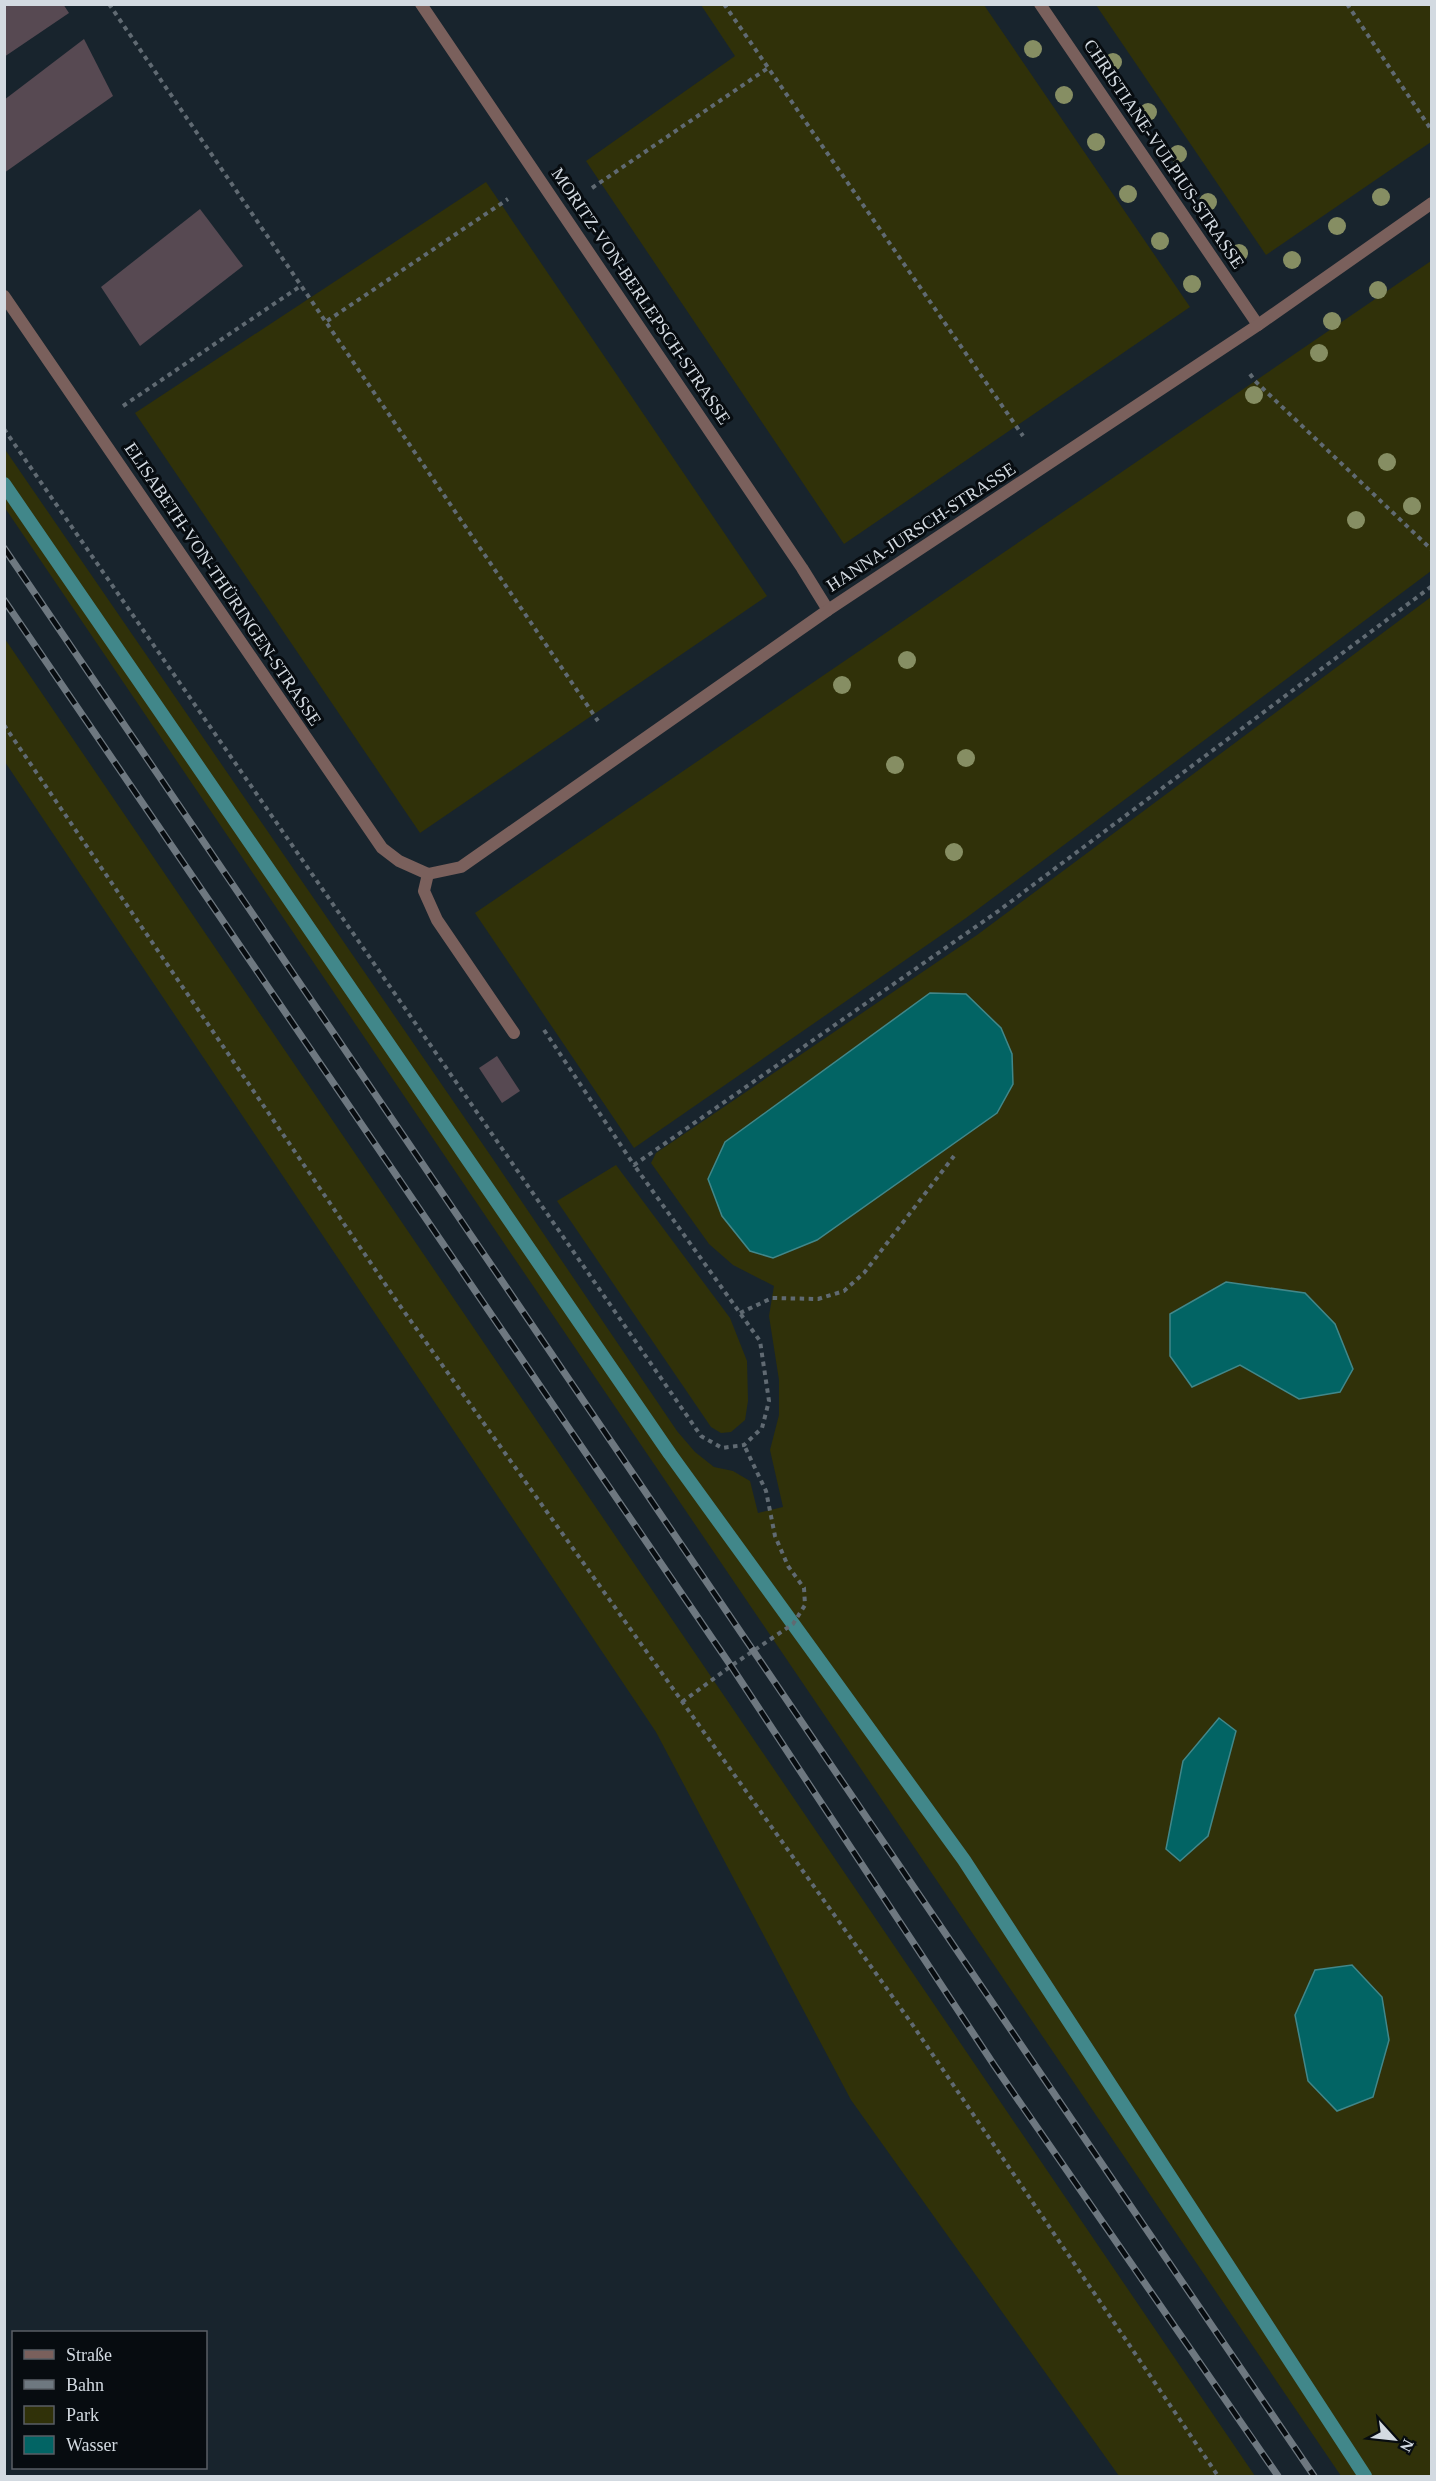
<svg xmlns="http://www.w3.org/2000/svg" width="1436" height="2481" font-family="Georgia,serif">
  <style>
    .green { fill: #303109 }
    .water { fill: #026464; stroke: #41878a; stroke-width: 1.5 }
    .lines { fill: none; stroke-linecap: round; stroke-linejoin: round }
    .stream { stroke: #41878a; stroke-width: 14 }
    .building { fill: #574952 }
    .path { stroke: #606a72; stroke-width: 4; stroke-dasharray: 4.5 4.5; stroke-linecap: butt }
    .lane { stroke: #7a605c; stroke-width: 12 }
    .street { stroke: #7a605c; stroke-width: 12 }
    .rail-casing { stroke: #6e7880; stroke-width: 7 }
    .rail { stroke: #070c10; stroke-width: 4.5; stroke-dasharray: 14; stroke-linecap: butt }
    .tree { fill: #868e63 }
    .labels { text-anchor: middle; stroke-width: 6; stroke-linejoin: round; paint-order: stroke }
    .street-label { font-size: 18px; fill: #d3dae1; stroke: #070c10 }
  </style>
  <rect width="100%" height="100%" fill="#18242d"/>
  <g class="green">
    <path d="M701,5H984L1190,307L844,544L586,161L735,56Z"/>
    <path d="M1096,5H1431V142L1266,255Z"/>
    <path d="M486,182L767,596L420,833L135,413Z"/>
    <path d="M1431,261V571L966,918L634,1148L475,913Z"/>
    <path d="M4,448L495,1162L677,1431L695,1452L714,1467L733,1471L750,1481L758,1513L783,1507L770,1450L779,1415V1380L769,1316L774,1286L733,1265L709,1244L651,1163L656,1153L977,935L1431,597V2476H1341L5,508Z"/>
    <path d="M5,639L1255,2476H1119L851,2100L656,1732L5,762Z"/>
    <path d="M616,1165L730,1318L747,1361L748,1401L745,1420L731,1432L721,1433L711,1427L557,1201Z"/>
  </g>
  <g class="water">
    <path d="M930,993L966,994L1001,1028L1012,1054L1013,1084L997,1113L817,1240L773,1258L750,1251L722,1216L708,1179L725,1142Z"/>
    <path d="M1226,1282L1305,1293L1335,1324L1353,1369L1340,1392L1299,1399L1240,1365L1192,1387L1170,1356V1314Z"/>
    <path d="M1219,1718L1236,1731L1208,1836L1180,1861L1166,1849L1183,1761Z"/>
    <path d="M1352,1965L1382,1997L1389,2040L1373,2097L1337,2111L1308,2081L1295,2015L1315,1970Z"/>
  </g>
  <g class="lines">
    <path class="stream" d="M4,484L670,1454L964,1860L1365,2476"/>
  </g>
  <g class="building">
    <path d="M4,4H63L69,13L4,57Z"/>
    <path d="M84,39L113,96L4,173V100Z"/>
    <path d="M200,209L243,266L140,346L101,287Z"/>
    <path d="M497,1056L520,1091L502,1103L479,1068Z"/>
  </g>
  <g class="lines">
    <g class="path">
      <path d="M109,4L598,721"/>
      <path d="M724,4L1023,436"/>
      <path d="M1347,4L1432,131"/>
      <path d="M592,188L768,68"/>
      <path d="M327,321L508,199"/>
      <path d="M1250,374L1255,381L1432,550"/>
      <path d="M123,406L302,285"/>
      <path d="M4,429L701,1436L722,1448L744,1445L762,1428L769,1401L760,1341L634,1165"/>
      <path d="M4,725L398,1303L912,2024L1218,2476"/>
      <path d="M544,1030L634,1165L997,912L1432,586"/>
      <path d="M740,1313L772,1298L818,1299L844,1291L864,1273L954,1156"/>
      <path d="M682,1702L731,1666L793,1624L805,1605L804,1588L788,1566L775,1536L766,1491L744,1445"/>
    </g>
    <path class="lane" d="M428,874L424,891L437,920L514,1033"/>
    <g class="street">
      <path d="M421,4L802,568L828,610"/>
      <path d="M1040,4L1258,325"/>
      <path d="M4,296L382,848L399,861L428,874L461,867L828,610L1258,325L1432,203"/>
    </g>
    <g class="rail-casing">
      <g id="rail">
        <path d="M4,548L1314,2476"/>
        <path d="M4,600L731,1666L994,2065L1278,2476"/>
      </g>
    </g>
    <use href="#rail" class="rail"/>
  </g>
  <g class="tree">
    <circle cx="1033" cy="49" r="9"/>
    <circle cx="1113" cy="62" r="9"/>
    <circle cx="1064" cy="95" r="9"/>
    <circle cx="1148" cy="112" r="9"/>
    <circle cx="1096" cy="142" r="9"/>
    <circle cx="1178" cy="154" r="9"/>
    <circle cx="1128" cy="194" r="9"/>
    <circle cx="1381" cy="197" r="9"/>
    <circle cx="1208" cy="202" r="9"/>
    <circle cx="1337" cy="226" r="9"/>
    <circle cx="1160" cy="241" r="9"/>
    <circle cx="1239" cy="253" r="9"/>
    <circle cx="1292" cy="260" r="9"/>
    <circle cx="1192" cy="284" r="9"/>
    <circle cx="1378" cy="290" r="9"/>
    <circle cx="1332" cy="321" r="9"/>
    <circle cx="1319" cy="353" r="9"/>
    <circle cx="1254" cy="395" r="9"/>
    <circle cx="1387" cy="462" r="9"/>
    <circle cx="1412" cy="506" r="9"/>
    <circle cx="1356" cy="520" r="9"/>
    <circle cx="907" cy="660" r="9"/>
    <circle cx="842" cy="685" r="9"/>
    <circle cx="966" cy="758" r="9"/>
    <circle cx="895" cy="765" r="9"/>
    <circle cx="954" cy="852" r="9"/>
  </g>
  <g class="labels">
    <g class="street-label">
      <text transform="translate(1164 154) rotate(56)" y="6">CHRISTIANE-VULPIUS-STRASSE</text>
      <text transform="translate(641 296) rotate(56)" y="6">MORITZ-VON-BERLEPSCH-STRASSE</text>
      <text transform="translate(921 527) rotate(-33)" y="6">HANNA-JURSCH-STRASSE</text>
      <text transform="translate(223 584) rotate(56)" y="6">ELISABETH-VON-THÜRINGEN-STRASSE</text>
    </g>
  </g>
  <rect width="1436" height="2481" fill="none" stroke="#d3dae1" stroke-width="12"/>
  <rect x="12" y="2331" width="195" height="138" fill="#070c10" stroke="#595e64" stroke-width="1.5"/>
  <rect x="24" y="2350" width="30" height="9" fill="#7a605c" stroke="#595e64" stroke-width="1.5"/>
  <text x="66" y="2361" font-size="18" fill="#d3dae1">Straße</text>
  <rect x="24" y="2380" width="30" height="9" fill="#6e7880" stroke="#595e64" stroke-width="1.5"/>
  <text x="66" y="2391" font-size="18" fill="#d3dae1">Bahn</text>
  <rect x="24" y="2406" width="30" height="18" fill="#303109" stroke="#595e64" stroke-width="1.5"/>
  <text x="66" y="2421" font-size="18" fill="#d3dae1">Park</text>
  <rect x="24" y="2436" width="30" height="18" fill="#026464" stroke="#595e64" stroke-width="1.5"/>
  <text x="66" y="2451" font-size="18" fill="#d3dae1">Wasser</text>
  <g transform="translate(1394 2439) rotate(117)" stroke="#070c10" stroke-width="4.5" paint-order="stroke">
  <path d="M0-4.5L10 22L0 15L-10 22Z" fill="#d3dae1"/>
  <text y="-9" font-size="16" font-weight="bold" text-anchor="middle" fill="#d3dae1">N</text>
  </g>
</svg>
